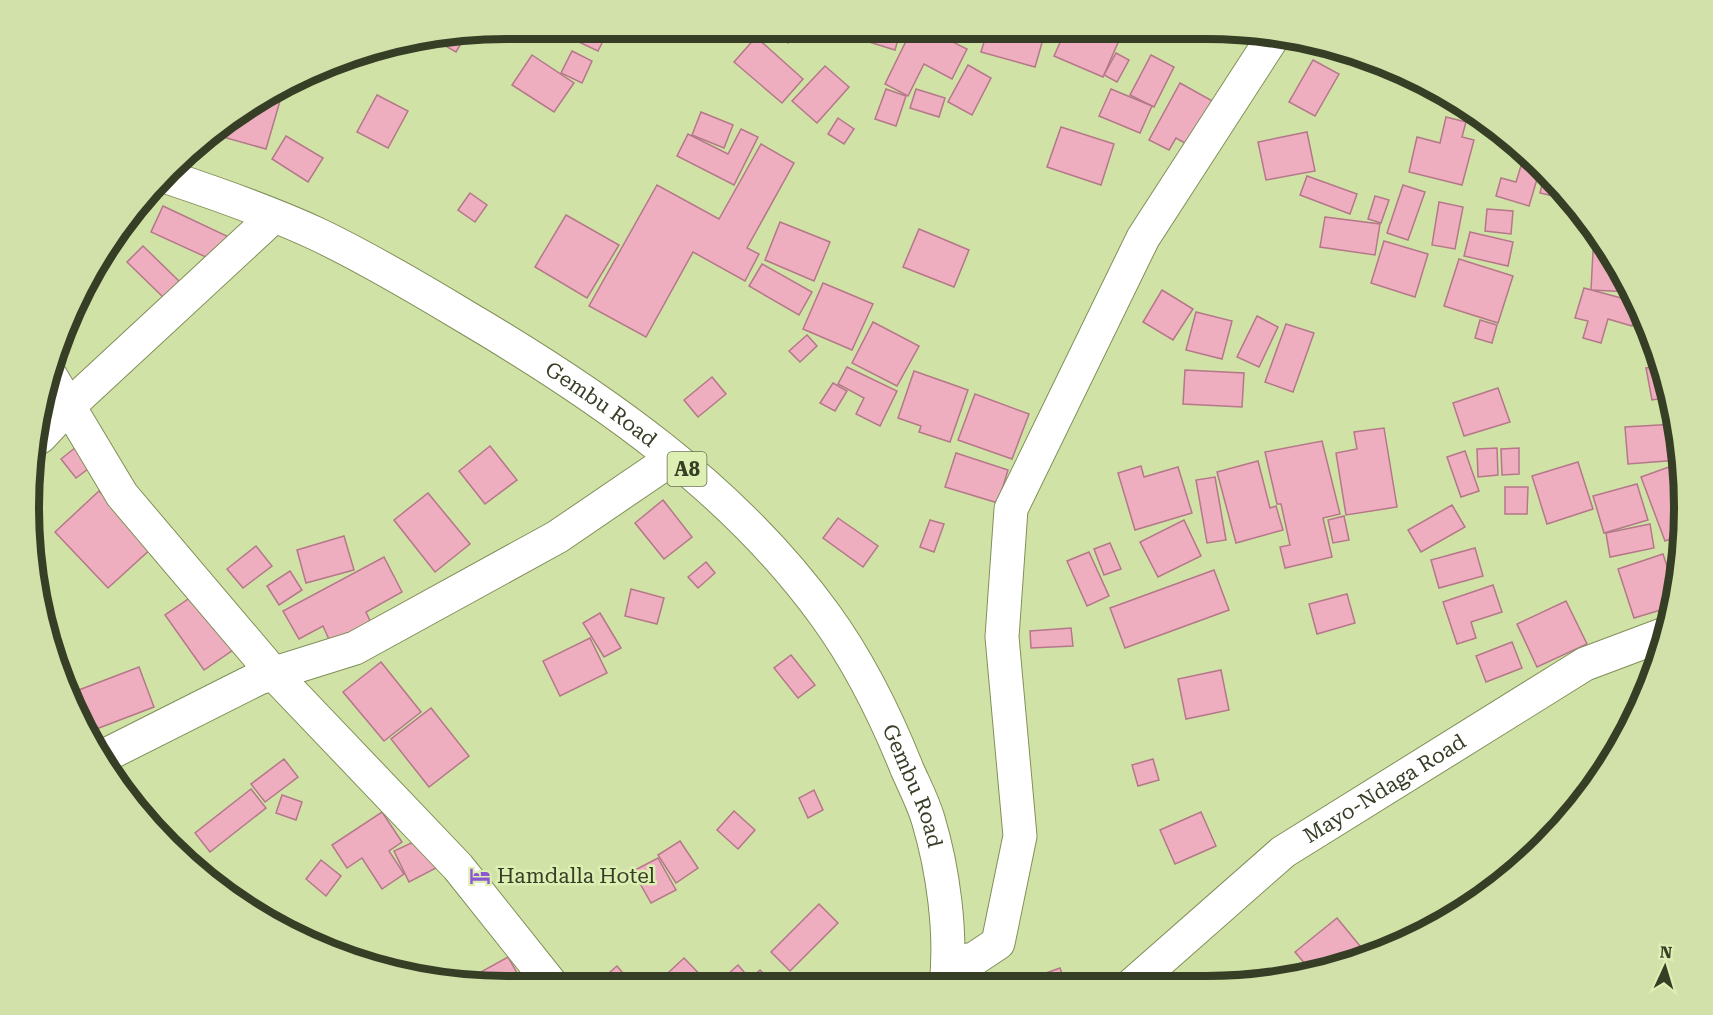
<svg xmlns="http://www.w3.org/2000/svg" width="1713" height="1015" font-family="'Roboto Serif',serif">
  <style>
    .building { fill: #eeaebf; stroke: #b47889; stroke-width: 1.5 }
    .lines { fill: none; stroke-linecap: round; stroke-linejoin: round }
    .minor-casing { stroke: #808f58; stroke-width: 35 }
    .major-casing { stroke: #808f58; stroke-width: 35 }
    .minor { stroke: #fff; stroke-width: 33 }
    .major { stroke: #fff; stroke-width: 33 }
    .labels { text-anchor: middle; stroke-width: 5; stroke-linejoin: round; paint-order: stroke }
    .shield { fill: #deefb4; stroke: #697351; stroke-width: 1.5 }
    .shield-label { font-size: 20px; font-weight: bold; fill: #373e26 }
    .street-label { font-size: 21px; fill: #373e26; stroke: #deefb4 }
    .poi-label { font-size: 21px; fill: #373e26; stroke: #deefb4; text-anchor: start }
    .rim { fill: none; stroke: #373e26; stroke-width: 8 }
  </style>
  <rect width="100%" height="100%" fill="#d1e2a7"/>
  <g class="building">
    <path d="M551,29H609L598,51Z"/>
    <path d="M773,29H798L800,31L788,43Z"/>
    <path d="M845,29H901L895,50L843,34Z"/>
    <path d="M912,29H927L967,49L952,79L924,64L908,96L885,84Z"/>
    <path d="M988,29H1046L1035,67L981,52Z"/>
    <path d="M1066,29H1124L1103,77L1054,56Z"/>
    <path d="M466,35L456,52L435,40Z"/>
    <path d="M756,37L803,79L782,103L734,62Z"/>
    <path d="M572,51L592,61L582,83L561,73Z"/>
    <path d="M1116,53L1129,60L1117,82L1104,75Z"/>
    <path d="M532,55L574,83L554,112L512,85Z"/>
    <path d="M1151,55L1174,67L1154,107L1130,95Z"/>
    <path d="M1313,60L1339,74L1315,116L1289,102Z"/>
    <path d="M968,65L991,78L972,115L948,102Z"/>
    <path d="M825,66L849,87L817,123L792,101Z"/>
    <path d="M1180,83L1216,103L1192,147L1176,138L1169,150L1149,140Z"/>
    <path d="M886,89L906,96L896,126L875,119Z"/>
    <path d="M916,89L945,98L939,117L910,108Z"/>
    <path d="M1111,89L1152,106L1140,133L1099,116Z"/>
    <path d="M377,95L408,111L388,148L357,132Z"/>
    <path d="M271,98L280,101L266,149L223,137L227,121Z"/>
    <path d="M701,112L733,125L724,148L692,135Z"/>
    <path d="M1446,117L1466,122L1462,137L1474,140L1462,185L1409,172L1417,137L1440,143Z"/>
    <path d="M838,118L854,129L844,144L828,134Z"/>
    <path d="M1061,127L1114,144L1101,185L1047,167Z"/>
    <path d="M741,129L758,137L734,185L677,156L688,134L728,154Z"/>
    <path d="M1307,132L1315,171L1266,180L1258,142Z"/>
    <path d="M286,136L323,158L308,182L272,159Z"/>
    <path d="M1507,138L1525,153L1505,147Z"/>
    <path d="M761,144L794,163L747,248L759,254L745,281L693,252L646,337L589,306L657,185L719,219Z"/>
    <path d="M1525,153L1541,166L1529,206L1496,196L1501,178L1516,182Z"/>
    <path d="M1545,172H1547L1570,200L1540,193Z"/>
    <path d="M1307,176L1357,194L1350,214L1300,195Z"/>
    <path d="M1403,185L1425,192L1408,240L1387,233Z"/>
    <path d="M470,193L487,205L475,222L458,210Z"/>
    <path d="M1375,196L1389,200L1381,223L1368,219Z"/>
    <path d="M1439,202L1463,207L1455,249L1432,245Z"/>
    <path d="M163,206L231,238L219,263L151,232Z"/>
    <path d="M1487,209L1513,211L1511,234L1485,231Z"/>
    <path d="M566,215L619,245L587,298L535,267Z"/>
    <path d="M1325,217L1380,224L1375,255L1320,247Z"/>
    <path d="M780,222L830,242L814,281L765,260Z"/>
    <path d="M919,229L969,250L954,287L903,267Z"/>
    <path d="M1470,232L1513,242L1508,266L1464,256Z"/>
    <path d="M1384,241L1428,254L1415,297L1371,283Z"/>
    <path d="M143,246L180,282L164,298L127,262Z"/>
    <path d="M1593,251L1610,252L1614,261V271H1620L1631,292L1591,290Z"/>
    <path d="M1459,259L1513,276L1498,323L1444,306Z"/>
    <path d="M762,264L812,292L799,315L749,286Z"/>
    <path d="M823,283L873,304L852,350L803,329Z"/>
    <path d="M1584,288L1636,302L1638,305L1632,326L1608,319L1601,343L1583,338L1588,321L1575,318Z"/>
    <path d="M1162,290L1193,309L1173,340L1143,322Z"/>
    <path d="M1196,312L1232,321L1222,359L1186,350Z"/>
    <path d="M1257,316L1278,327L1259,367L1237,357Z"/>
    <path d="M1480,320L1497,325L1492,343L1475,338Z"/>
    <path d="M873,322L919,346L897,386L852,363Z"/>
    <path d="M1286,324L1314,333L1293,392L1265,382Z"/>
    <path d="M807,335L817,346L800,362L789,351Z"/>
    <path d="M1661,366L1670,397L1652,400L1646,368Z"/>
    <path d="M847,367L897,391L880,426L856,414L864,398L838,384Z"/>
    <path d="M1185,370L1244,373L1242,407L1183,404Z"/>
    <path d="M914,371L968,390L950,442L919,432L921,426L898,418Z"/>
    <path d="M712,377L726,394L698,417L684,400Z"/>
    <path d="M833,383L847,391L835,411L820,403Z"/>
    <path d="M1498,388L1510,422L1464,436L1453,403Z"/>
    <path d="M975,394L1029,414L1012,459L958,440Z"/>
    <path d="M1676,424L1679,460L1628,464L1625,427Z"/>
    <path d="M1384,428L1397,507L1346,515L1336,453L1357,449L1354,432Z"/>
    <path d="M1322,441L1340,514L1323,518L1332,557L1285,568L1280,547L1290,545L1281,504H1277L1265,452Z"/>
    <path d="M81,443L96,463L76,478L61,459Z"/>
    <path d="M490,446L517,480L485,504L459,471Z"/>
    <path d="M1497,448L1498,475L1478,477L1477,449Z"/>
    <path d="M1519,448V474L1502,475L1501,449Z"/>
    <path d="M1465,451L1479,491L1461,497L1447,457Z"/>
    <path d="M956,453L1008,470L998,503L945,487Z"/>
    <path d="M1258,461L1270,508L1276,506L1283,530L1236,543L1217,472Z"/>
    <path d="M1578,462L1593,509L1547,524L1532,476Z"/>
    <path d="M1680,463L1684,508L1682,535L1665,541L1641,477Z"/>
    <path d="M1141,466L1144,477L1178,467L1192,513L1135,530L1118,473Z"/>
    <path d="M1215,477L1226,540L1207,543L1196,480Z"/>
    <path d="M1637,484L1648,520L1604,533L1593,496Z"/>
    <path d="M1505,487H1528L1527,514H1505Z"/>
    <path d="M99,491L153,547L108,588L55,532Z"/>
    <path d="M428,493L470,544L435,572L394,520Z"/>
    <path d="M663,500L692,537L664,559L635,523Z"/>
    <path d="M1452,505L1465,527L1421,552L1408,530Z"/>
    <path d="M1344,516L1349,540L1333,543L1328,520Z"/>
    <path d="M838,518L878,546L863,567L823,538Z"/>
    <path d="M930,520L944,524L934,552L920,547Z"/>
    <path d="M1184,520L1201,556L1158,577L1140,542Z"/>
    <path d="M1650,524L1654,548L1610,557L1606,533Z"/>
    <path d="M344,536L354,570L306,583L297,550Z"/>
    <path d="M1110,543L1121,569L1104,575L1094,549Z"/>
    <path d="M256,546L272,566L243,588L227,569Z"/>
    <path d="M1475,548L1483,576L1439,588L1431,560Z"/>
    <path d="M1089,552L1109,596L1087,606L1067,561Z"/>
    <path d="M1663,554L1676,593L1674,606L1634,618L1618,569Z"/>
    <path d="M1680,555L1678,575L1673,556Z"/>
    <path d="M384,557L402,592L366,612L371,623L331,644L323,626L299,639L283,611Z"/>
    <path d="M706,562L715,573L698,588L688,577Z"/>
    <path d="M1214,570L1229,610L1125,648L1110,608Z"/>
    <path d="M290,571L302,590L279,605L267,586Z"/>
    <path d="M1493,585L1502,612L1471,622L1476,638L1457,644L1443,602Z"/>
    <path d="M631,589L664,598L657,624L625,616Z"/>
    <path d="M197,593L236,648L204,670L165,615Z"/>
    <path d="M1347,594L1355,623L1317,634L1309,604Z"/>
    <path d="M1566,601L1587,644L1537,667L1517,624Z"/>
    <path d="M600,613L621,648L604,657L583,623Z"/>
    <path d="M1071,628L1073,646L1031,648L1030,631Z"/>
    <path d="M590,638L607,673L560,696L543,661Z"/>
    <path d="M1512,642L1522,668L1486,682L1476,656Z"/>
    <path d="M791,655L815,685L798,698L774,668Z"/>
    <path d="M381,662L421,712L384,741L343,692Z"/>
    <path d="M139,667L154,707L91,731L71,693Z"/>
    <path d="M1221,670L1229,710L1186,719L1178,679Z"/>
    <path d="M431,708L469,756L429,787L391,739Z"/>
    <path d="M284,759L298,777L265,802L251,784Z"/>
    <path d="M1153,759L1159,780L1138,786L1132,765Z"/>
    <path d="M251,789L266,808L210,852L195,833Z"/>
    <path d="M814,790L823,810L808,818L799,798Z"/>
    <path d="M282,795L302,802L296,820L276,813Z"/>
    <path d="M734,811L755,830L738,849L717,830Z"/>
    <path d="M382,812L402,842L389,851L404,874L382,889L362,858L347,868L332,845Z"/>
    <path d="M1201,812L1216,846L1175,864L1160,830Z"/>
    <path d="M422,838L436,868L409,882L394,851Z"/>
    <path d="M680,841L698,868L676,883L658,855Z"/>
    <path d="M658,858L676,890L651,903L633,871Z"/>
    <path d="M321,860L341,876L326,896L306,879Z"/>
    <path d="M819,904L838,923L790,971L771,952Z"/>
    <path d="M1337,918L1360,946L1337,966L1311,971L1295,952Z"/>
    <path d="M508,957L524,985H486L479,973Z"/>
    <path d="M684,958L710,985H655Z"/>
    <path d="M738,965L750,979L760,970L775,985H716Z"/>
    <path d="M617,966L633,985H597L596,984Z"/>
    <path d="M1060,968L1066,985H1012Z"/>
  </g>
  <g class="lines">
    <g class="minor-casing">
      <g id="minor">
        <path d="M50,375L122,495L273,673L458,867L552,985"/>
        <path d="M40,437L69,406L273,217"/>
        <path d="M104,756L259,678L355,648L557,537L673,458"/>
        <path d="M948,964L974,959L998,943L1020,836L1002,637L1011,509L1143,238L1273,37"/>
        <path id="s1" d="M1132,985L1283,852L1585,664L1665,634"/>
      </g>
    </g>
    <g class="major-casing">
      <g id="major">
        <path id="s2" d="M167,177C218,194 270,212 319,235C369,259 418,288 466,317C600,396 733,488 825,615C860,663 885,714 907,769C914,785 923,802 928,819C943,869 952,933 946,985"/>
      </g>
    </g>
    <use href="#minor" class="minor"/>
    <use href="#major" class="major"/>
  </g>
  <defs>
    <g id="hotel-bare" transform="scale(1.62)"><path d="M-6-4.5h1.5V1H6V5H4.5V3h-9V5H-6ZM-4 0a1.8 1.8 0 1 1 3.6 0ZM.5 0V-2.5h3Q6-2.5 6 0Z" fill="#8c58d1" stroke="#deefb4" stroke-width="2.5" paint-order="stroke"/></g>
  </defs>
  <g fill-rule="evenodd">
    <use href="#hotel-bare" x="480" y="876"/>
  </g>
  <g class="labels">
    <rect class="shield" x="667.5" y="452" width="39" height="34" rx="4.5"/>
    <g class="shield-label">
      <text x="687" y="476">A8</text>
    </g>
    <g class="street-label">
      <text dy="7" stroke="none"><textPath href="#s2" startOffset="492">Gembu Road</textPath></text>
      <text dy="7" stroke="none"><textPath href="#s2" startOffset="994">Gembu Road</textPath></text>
      <text dy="7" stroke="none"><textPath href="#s1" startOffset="321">Mayo-Ndaga Road</textPath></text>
    </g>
    <g class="poi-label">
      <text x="497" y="883">Hamdalla Hotel</text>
    </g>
  </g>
  <path d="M0 0H1713V1015H0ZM507 39H1206A468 468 0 0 1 1674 507V508A468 468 0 0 1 1206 976H507A468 468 0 0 1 39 508V507A468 468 0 0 1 507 39Z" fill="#d1e1a9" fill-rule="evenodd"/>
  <path class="rim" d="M507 39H1206A468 468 0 0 1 1674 507V508A468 468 0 0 1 1206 976H507A468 468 0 0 1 39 508V507A468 468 0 0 1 507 39Z"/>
  <g transform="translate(1665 967) rotate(4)" stroke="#deefb4" stroke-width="4.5" paint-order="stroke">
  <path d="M0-4.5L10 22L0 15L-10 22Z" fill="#373e26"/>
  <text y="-9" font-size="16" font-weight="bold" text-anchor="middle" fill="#373e26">N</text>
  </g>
</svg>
